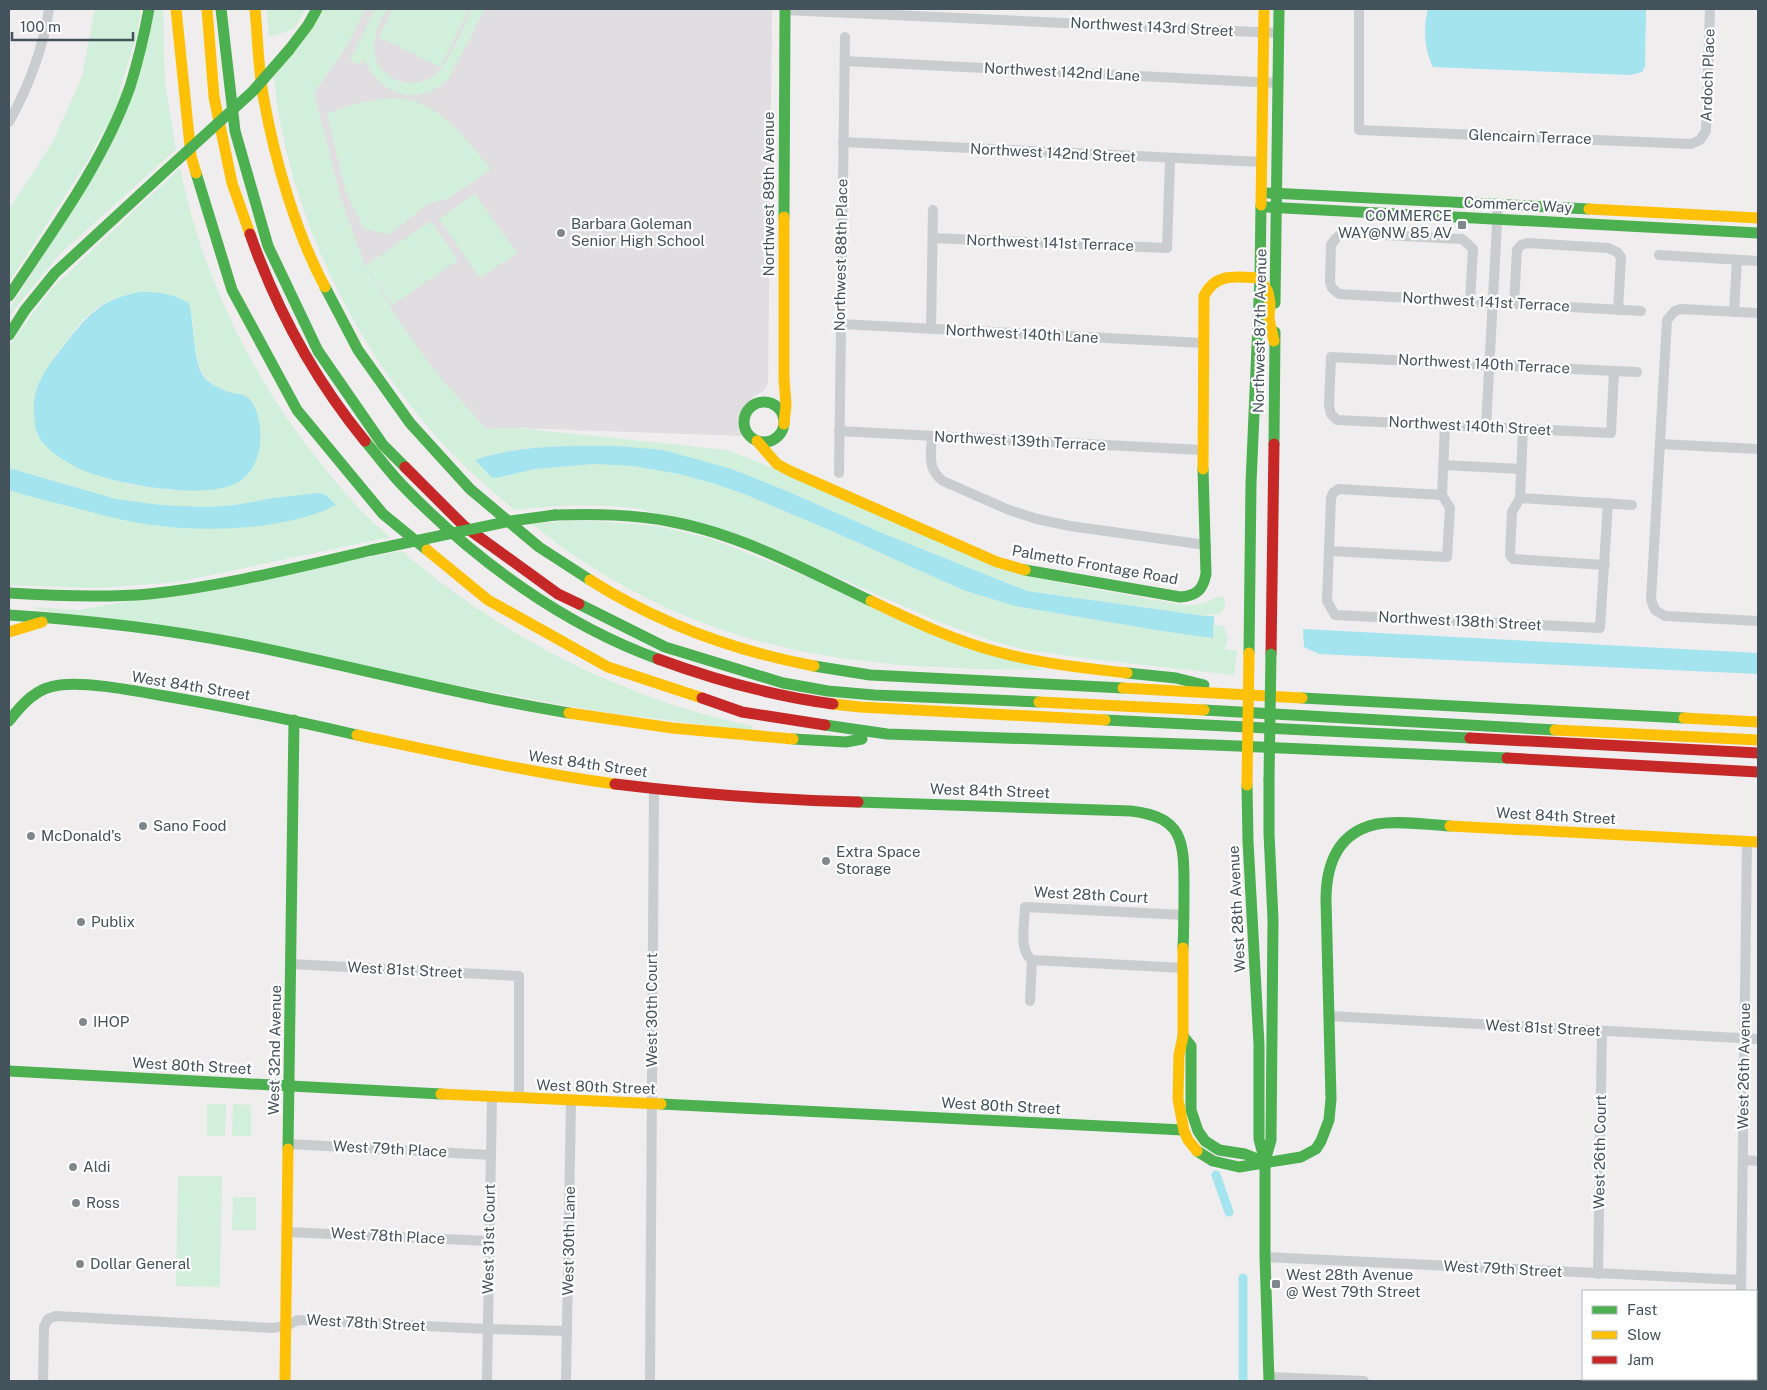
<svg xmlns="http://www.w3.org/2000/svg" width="1767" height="1390" font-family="'Public Sans',sans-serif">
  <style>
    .education { fill: #e0dee0 }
    .green { fill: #d1efda; fill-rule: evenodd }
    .water { fill: #a3e4ef }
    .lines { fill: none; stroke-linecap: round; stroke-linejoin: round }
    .canal { stroke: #a3e4ef; stroke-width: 9 }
    .street { stroke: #cacdcf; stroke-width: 10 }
    .fast { stroke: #4caf50; stroke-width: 11 }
    .slow { stroke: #ffc107; stroke-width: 11 }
    .jam { stroke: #c62828; stroke-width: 11 }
    .fast-bridge { stroke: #4caf50; stroke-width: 11 }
    .slow-bridge { stroke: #ffc107; stroke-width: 11 }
    .poi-dot { fill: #80888e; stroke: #fff; stroke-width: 2 }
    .labels { text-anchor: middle; stroke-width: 4.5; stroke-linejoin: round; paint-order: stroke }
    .street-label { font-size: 15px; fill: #44525b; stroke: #fff }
    .poi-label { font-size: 15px; fill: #44525b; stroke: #fff; text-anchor: start }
  </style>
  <rect width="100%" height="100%" fill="#efedee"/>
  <path class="education" d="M365,9H772L768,383L763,392L755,395L744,409L739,423L743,436L518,428L486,429L438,376L402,326L365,267L341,200L314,93L348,44Z"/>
  <g class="green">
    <path d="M95,9H141L137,34L113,112L88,160L9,282V209L53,142L82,76Z"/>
    <path d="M156,9H163L165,84L176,149L59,255L16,307L9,319V309L67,219Z"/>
    <path d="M267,9H306L294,29L269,37Z"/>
    <path d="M325,9H365L348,44L314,93L341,200L365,266L431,221L458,260L392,305L366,267L402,326L438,375L486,429L518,428L727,450L783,472L1065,584L1182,605C1189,605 1197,605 1204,603C1212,600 1215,597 1224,596L1225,606L1221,613L1205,616L1027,591L882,533L787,491L732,469L663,450L571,446L528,448L492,454L475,460L491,477L496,478L535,469L594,464L633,466L679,474L712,483L744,494L834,532L963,590L1015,606L1162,631L1213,637L1214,626L1218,625L1224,627L1228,640L1224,649L1237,651L1234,675L1091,659L1026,650L996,642L949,626L771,548L641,509C599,503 557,505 515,510C487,487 459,463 435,435C350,339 286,205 274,77Z"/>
    <path d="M375,9H387C381,21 373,34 374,48C376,80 414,94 437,73C448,64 465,23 472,9H485L449,78C420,109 377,95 364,58L360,65L350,60Z"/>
    <path d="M393,9H469L440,67L379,37Z"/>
    <path d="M391,98C437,97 464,137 491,169L447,199L428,204L389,235L363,228L346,193L327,114L357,103Z"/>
    <path d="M180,168C185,191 191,215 198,238C226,321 268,400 325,469C345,493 365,517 390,537L178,582L97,588L9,585V490L105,515L160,526L273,498L235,505L206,507L161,505L116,499L9,468V348L13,340L52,288ZM129,294L193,319C195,345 193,376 220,389C228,393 238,393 247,396L171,490L128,484L79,468L47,448L37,435L34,417L36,391L52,360L83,320L98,307L113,299Z"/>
    <path d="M475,194L517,253L480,278L439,219Z"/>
    <path d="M579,520L658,526L711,539L1044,670C960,669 874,667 792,649C697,629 607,585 532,524Z"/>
    <path d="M402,551C502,637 623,699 752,726V731L597,711L27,607L80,610Z"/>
    <path d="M207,1104H226L225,1136H207Z"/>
    <path d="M233,1104L251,1105V1136H232Z"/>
    <path d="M178,1176H222L220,1287L176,1286Z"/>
    <path d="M233,1197H256V1230H232Z"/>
  </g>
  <g class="water">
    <path d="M1428,9H1646L1645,66L1642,72L1630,75L1433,67C1424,49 1423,27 1428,9Z"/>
    <path d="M141,292C160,292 173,294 189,303C194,324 193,352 200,370C205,383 221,390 233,393C238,394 244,394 247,397C255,403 259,418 260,427C262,448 257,469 240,481C211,502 110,484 78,468C65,461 45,450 38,435C33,426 33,401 36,391C40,377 51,362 59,352C85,319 97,299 141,292Z"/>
    <path d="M571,446H617L663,450L732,469L787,491L882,533L1027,591L1205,616H1214L1213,638L1162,631L1015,606L963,590L834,532L744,494L712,483L679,474L633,466L594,464L535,469L496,478L491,477L475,460C506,449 538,447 571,446Z"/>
    <path d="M9,468L116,499L161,505L206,507L235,505L273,498L319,493L326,495L336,505C291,529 211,532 161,526C128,523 96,513 64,505C46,500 27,496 9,490Z"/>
    <path d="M1303,629L1758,653V674L1319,654L1304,647Z"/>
  </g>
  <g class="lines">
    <g class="canal">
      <path d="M1216,1175L1229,1212"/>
      <path d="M1243,1278V1381"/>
    </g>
    <g class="street">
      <path d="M1359,9V130L1691,144L1700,140L1706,131L1710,9"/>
      <path d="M785,10L1279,33"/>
      <path d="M845,61L1278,83"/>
      <path d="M9,122C29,86 43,49 49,9"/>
      <path d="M843,142L1262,162"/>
      <path d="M933,238L1167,248L1170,159"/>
      <path d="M1659,255L1758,261"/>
      <path d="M1470,301L1473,249L1468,244L1462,239L1342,233L1336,238L1331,245L1330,282L1332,288L1339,294L1641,311"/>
      <path d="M1514,304L1517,250L1521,245L1528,243L1608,248L1617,252L1621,257L1618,310"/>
      <path d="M1734,312L1737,260"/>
      <path d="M1758,313L1681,309L1675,311L1667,320L1651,600L1655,610L1665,616L1758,621"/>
      <path d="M840,324L1203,343"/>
      <path d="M931,329L933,210"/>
      <path d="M1614,371L1611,433L1337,420L1331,414L1329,405L1331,357L1614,371L1637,372"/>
      <path d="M1486,427L1498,205"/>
      <path d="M1523,428L1520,498L1512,512L1510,555L1513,559L1605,565"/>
      <path d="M839,431L1202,450"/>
      <path d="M932,436C931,455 927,469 943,481L1009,510L1037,519L1070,526L1206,545"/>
      <path d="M1660,444L1758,449"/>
      <path d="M1443,465L1521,469"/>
      <path d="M839,473L845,37"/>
      <path d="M1442,495L1339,489L1333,493L1331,498L1327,601L1335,615L1600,628L1608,503"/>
      <path d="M1520,498L1632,505"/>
      <path d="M1329,551L1447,557L1450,508L1442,495L1445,425"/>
      <path d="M291,964L519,976V1098"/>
      <path d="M1184,968L1032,960C1018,950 1025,923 1025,907L1184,915"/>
      <path d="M1030,1001L1032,960"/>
      <path d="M1329,1016L1758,1039"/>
      <path d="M288,1144L491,1155"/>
      <path d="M1743,1160L1758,1161"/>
      <path d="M287,1232L489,1241"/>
      <path d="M1265,1257L1741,1280"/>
      <path d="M1598,1274L1602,1031"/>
      <path d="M1741,1291L1747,841"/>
      <path d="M1269,1377L1364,1381"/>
      <path d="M43,1381L44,1327L48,1319L56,1316L272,1328L286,1326L298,1320L488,1329L567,1331"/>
      <path d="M487,1381L492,1097"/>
      <path d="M566,1381L571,1101"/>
      <path d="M650,1381L654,789"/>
      <path d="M1738,1381V1379"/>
    </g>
    <g class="fast">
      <path d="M221,9L235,131L268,246L318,351L383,445L405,467"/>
      <path d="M289,50L308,25L317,9"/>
      <path d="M196,173L232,290L297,410L383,514L427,550"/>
      <path d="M1268,193L1589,209"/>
      <path d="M1267,207L1758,233"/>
      <path d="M784,217L785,9"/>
      <path d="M325,287L358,350L410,423L470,489L539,547L590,580"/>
      <path d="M9,296C53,230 103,163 130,87C138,61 144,36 149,9"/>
      <path d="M1275,303L1279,9"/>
      <path d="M9,335L25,310L55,273L160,176"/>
      <circle cx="764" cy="422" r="20"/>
      <path d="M365,441C378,456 390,473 404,487C475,560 562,624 658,659"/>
      <path d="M1274,444L1275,332"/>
      <path d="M555,515C594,514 634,514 673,522C742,535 808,571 871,601"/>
      <path d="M1025,570L1180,597C1196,596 1203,590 1206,574L1203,469"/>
      <path d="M9,593C56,596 102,598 149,594C225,586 298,567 372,550"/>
      <path d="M579,604L665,647L783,683L828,691L874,695L1039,702"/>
      <path d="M9,615C87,620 165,629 242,644C351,666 459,695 569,713"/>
      <path d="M1249,653L1251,483L1260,278L1261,205"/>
      <path d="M814,666L870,675L1123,688"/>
      <path d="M1127,673L1176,678L1204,685"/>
      <path d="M1302,698L1684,718"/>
      <path d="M1204,710L1555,730"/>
      <path d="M1105,720L1470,738"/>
      <path d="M9,721C22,704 37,687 60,685C89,682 130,690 159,695C225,706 291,720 357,735"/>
      <path d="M825,725L887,734L1214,745L1507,758"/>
      <path d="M793,739L846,742L862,739"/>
      <path d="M1247,785L1248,841L1259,1045V1139L1265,1162V1257L1269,1381"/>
      <path d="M858,802L1131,811C1183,817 1184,841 1184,886C1184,907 1184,927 1183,948"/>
      <path d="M1183,1036L1191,1046V1110L1198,1131L1205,1141L1219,1150L1245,1154L1265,1162"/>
      <path d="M9,1071L441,1094"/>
      <path d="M661,1104L1183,1130"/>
      <path d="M288,1149L294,720"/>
      <path d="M1197,1151L1213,1161L1239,1167L1301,1157L1316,1149L1321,1141L1329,1120L1331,1099L1326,900C1326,864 1338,832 1377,824C1400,820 1426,825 1450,826"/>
      <path d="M1265,1161L1271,1140L1273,920L1269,833V779"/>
    </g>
    <g class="slow">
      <path d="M176,9L191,156L196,173"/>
      <path d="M207,9L214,97L232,183L250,234"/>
      <path d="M255,9C258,39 258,70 264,100C275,161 296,233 325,287"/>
      <path d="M1261,205L1264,9"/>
      <path d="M1589,209L1758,218"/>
      <path d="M784,424L786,405L784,379V217"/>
      <path d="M757,441L777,464L790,471L997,562L1025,570"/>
      <path d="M1203,469L1204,296C1216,272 1237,277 1260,278L1268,292L1270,303L1269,319L1274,341"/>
      <path d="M427,550L488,600L608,667L702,698"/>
      <path d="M590,580C658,623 735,651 814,666"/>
      <path d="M871,601C913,621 957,642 1002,653C1043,664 1086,668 1127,673"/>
      <path d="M9,632L42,622"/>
      <path d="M1123,688L1302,698"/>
      <path d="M1039,702L1204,710"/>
      <path d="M833,704L860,707L1105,720"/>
      <path d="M569,713L672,728L793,739"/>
      <path d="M1684,718L1758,722"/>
      <path d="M1555,730L1758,740"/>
      <path d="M357,735C443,753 528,772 615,784"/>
      <path d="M1450,826L1758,842"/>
      <path d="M1183,948V1036L1179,1055L1178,1099L1184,1131L1188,1140L1197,1151"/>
      <path d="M441,1094L661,1104"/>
      <path d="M285,1381L288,1149"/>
    </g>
    <g class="jam">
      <path d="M250,234C276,308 315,380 365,441"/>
      <path d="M405,467L464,526L558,594L579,604"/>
      <path d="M1271,654L1274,444"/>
      <path d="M658,659C715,680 773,696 833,704"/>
      <path d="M702,698L742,712L825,725"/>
      <path d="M1470,738L1758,753"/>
      <path d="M1507,758L1758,772"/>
      <path d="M615,784C696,794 777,800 858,802"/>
    </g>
    <g class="fast-bridge">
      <path d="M160,176L253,91L289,50"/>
      <path d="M372,550L511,521L555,515"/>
      <path d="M1269,779L1271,654"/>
    </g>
    <path class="slow-bridge" d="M1247,785L1249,653"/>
  </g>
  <g class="poi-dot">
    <rect x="1457" y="220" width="10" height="10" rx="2.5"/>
    <circle cx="561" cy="233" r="5"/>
    <circle cx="143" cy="826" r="5"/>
    <circle cx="31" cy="836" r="5"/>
    <circle cx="826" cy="861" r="5"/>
    <circle cx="81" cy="922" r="5"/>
    <circle cx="83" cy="1022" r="5"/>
    <circle cx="73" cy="1167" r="5"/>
    <circle cx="76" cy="1203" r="5"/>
    <circle cx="80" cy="1264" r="5"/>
    <rect x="1271" y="1279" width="10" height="10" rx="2.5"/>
  </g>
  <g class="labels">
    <g class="street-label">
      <text transform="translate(1152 27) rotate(3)" y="5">Northwest 143rd Street</text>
      <text transform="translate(1062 72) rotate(3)" y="5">Northwest 142nd Lane</text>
      <text transform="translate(1708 75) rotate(-88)" y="5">Ardoch Place</text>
      <text transform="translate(1530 137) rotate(2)" y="5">Glencairn Terrace</text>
      <text transform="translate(1053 153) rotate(3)" y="5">Northwest 142nd Street</text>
      <text transform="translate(769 194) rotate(-90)" y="5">Northwest 89th Avenue</text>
      <text transform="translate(1518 205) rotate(3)" y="5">Commerce Way</text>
      <text transform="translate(1050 243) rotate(2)" y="5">Northwest 141st Terrace</text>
      <text transform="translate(841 255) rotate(-89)" y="5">Northwest 88th Place</text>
      <text transform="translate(1486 302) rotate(3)" y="5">Northwest 141st Terrace</text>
      <text transform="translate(1260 331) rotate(-89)" y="5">Northwest 87th Avenue</text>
      <text transform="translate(1022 334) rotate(3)" y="5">Northwest 140th Lane</text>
      <text transform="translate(1484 364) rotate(3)" y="5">Northwest 140th Terrace</text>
      <text transform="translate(1470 426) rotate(3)" y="5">Northwest 140th Street</text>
      <text transform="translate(1020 441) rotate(3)" y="5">Northwest 139th Terrace</text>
      <text transform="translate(1095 565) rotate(10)" y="5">Palmetto Frontage Road</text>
      <text transform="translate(1460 621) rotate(3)" y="5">Northwest 138th Street</text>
      <text transform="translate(191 686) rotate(9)" y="5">West 84th Street</text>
      <text transform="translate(588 764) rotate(8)" y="5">West 84th Street</text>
      <text transform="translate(990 791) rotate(2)" y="5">West 84th Street</text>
      <text transform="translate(1556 816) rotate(3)" y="5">West 84th Street</text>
      <text transform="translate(1091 895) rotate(3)" y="5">West 28th Court</text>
      <text transform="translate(1237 909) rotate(-93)" y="5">West 28th Avenue</text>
      <text transform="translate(405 970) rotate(3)" y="5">West 81st Street</text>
      <text transform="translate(652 1010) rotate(-90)" y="5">West 30th Court</text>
      <text transform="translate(1543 1028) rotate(3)" y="5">West 81st Street</text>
      <text transform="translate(275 1050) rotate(-89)" y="5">West 32nd Avenue</text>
      <text transform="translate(192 1066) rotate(3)" y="5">West 80th Street</text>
      <text transform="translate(1744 1066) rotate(-89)" y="5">West 26th Avenue</text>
      <text transform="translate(596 1087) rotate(2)" y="5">West 80th Street</text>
      <text transform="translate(1001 1106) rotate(3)" y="5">West 80th Street</text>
      <text transform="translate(390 1149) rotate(3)" y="5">West 79th Place</text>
      <text transform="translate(1600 1152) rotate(-89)" y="5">West 26th Court</text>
      <text transform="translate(388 1236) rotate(3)" y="5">West 78th Place</text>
      <text transform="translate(489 1239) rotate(-89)" y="5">West 31st Court</text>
      <text transform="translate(569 1241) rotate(-89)" y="5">West 30th Lane</text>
      <text transform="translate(1503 1269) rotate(3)" y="5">West 79th Street</text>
      <text transform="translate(366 1323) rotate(3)" y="5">West 78th Street</text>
    </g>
    <g class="poi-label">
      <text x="1452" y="221" text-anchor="end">COMMERCE<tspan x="1452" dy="17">WAY@NW 85 AV</tspan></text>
      <text x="571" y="229">Barbara Goleman<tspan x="571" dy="17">Senior High School</tspan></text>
      <text x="153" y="831">Sano Food</text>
      <text x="41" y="841">McDonald's</text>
      <text x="836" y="857">Extra Space<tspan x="836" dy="17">Storage</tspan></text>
      <text x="91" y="927">Publix</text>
      <text x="93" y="1027">IHOP</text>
      <text x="83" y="1172">Aldi</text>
      <text x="86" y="1208">Ross</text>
      <text x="90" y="1269">Dollar General</text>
      <text x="1286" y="1280">West 28th Avenue<tspan x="1286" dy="17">@ West 79th Street</tspan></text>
    </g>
  </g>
  <rect width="1767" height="1390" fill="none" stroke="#44525b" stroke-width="20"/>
  <rect x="1582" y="1290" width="175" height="90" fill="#ffffff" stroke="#b4babd"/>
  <rect x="1592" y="1306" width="25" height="8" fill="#4caf50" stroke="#b4babd"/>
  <text x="1627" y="1315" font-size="15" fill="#44525b">Fast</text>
  <rect x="1592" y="1331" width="25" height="8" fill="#ffc107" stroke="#b4babd"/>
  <text x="1627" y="1340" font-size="15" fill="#44525b">Slow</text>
  <rect x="1592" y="1356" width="25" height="8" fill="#c62828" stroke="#b4babd"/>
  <text x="1627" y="1365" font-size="15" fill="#44525b">Jam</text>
  <path d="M12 32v8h121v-8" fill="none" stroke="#44525b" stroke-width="2.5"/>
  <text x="20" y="32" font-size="15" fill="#44525b" stroke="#ffffff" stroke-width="4" paint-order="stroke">100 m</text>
</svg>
